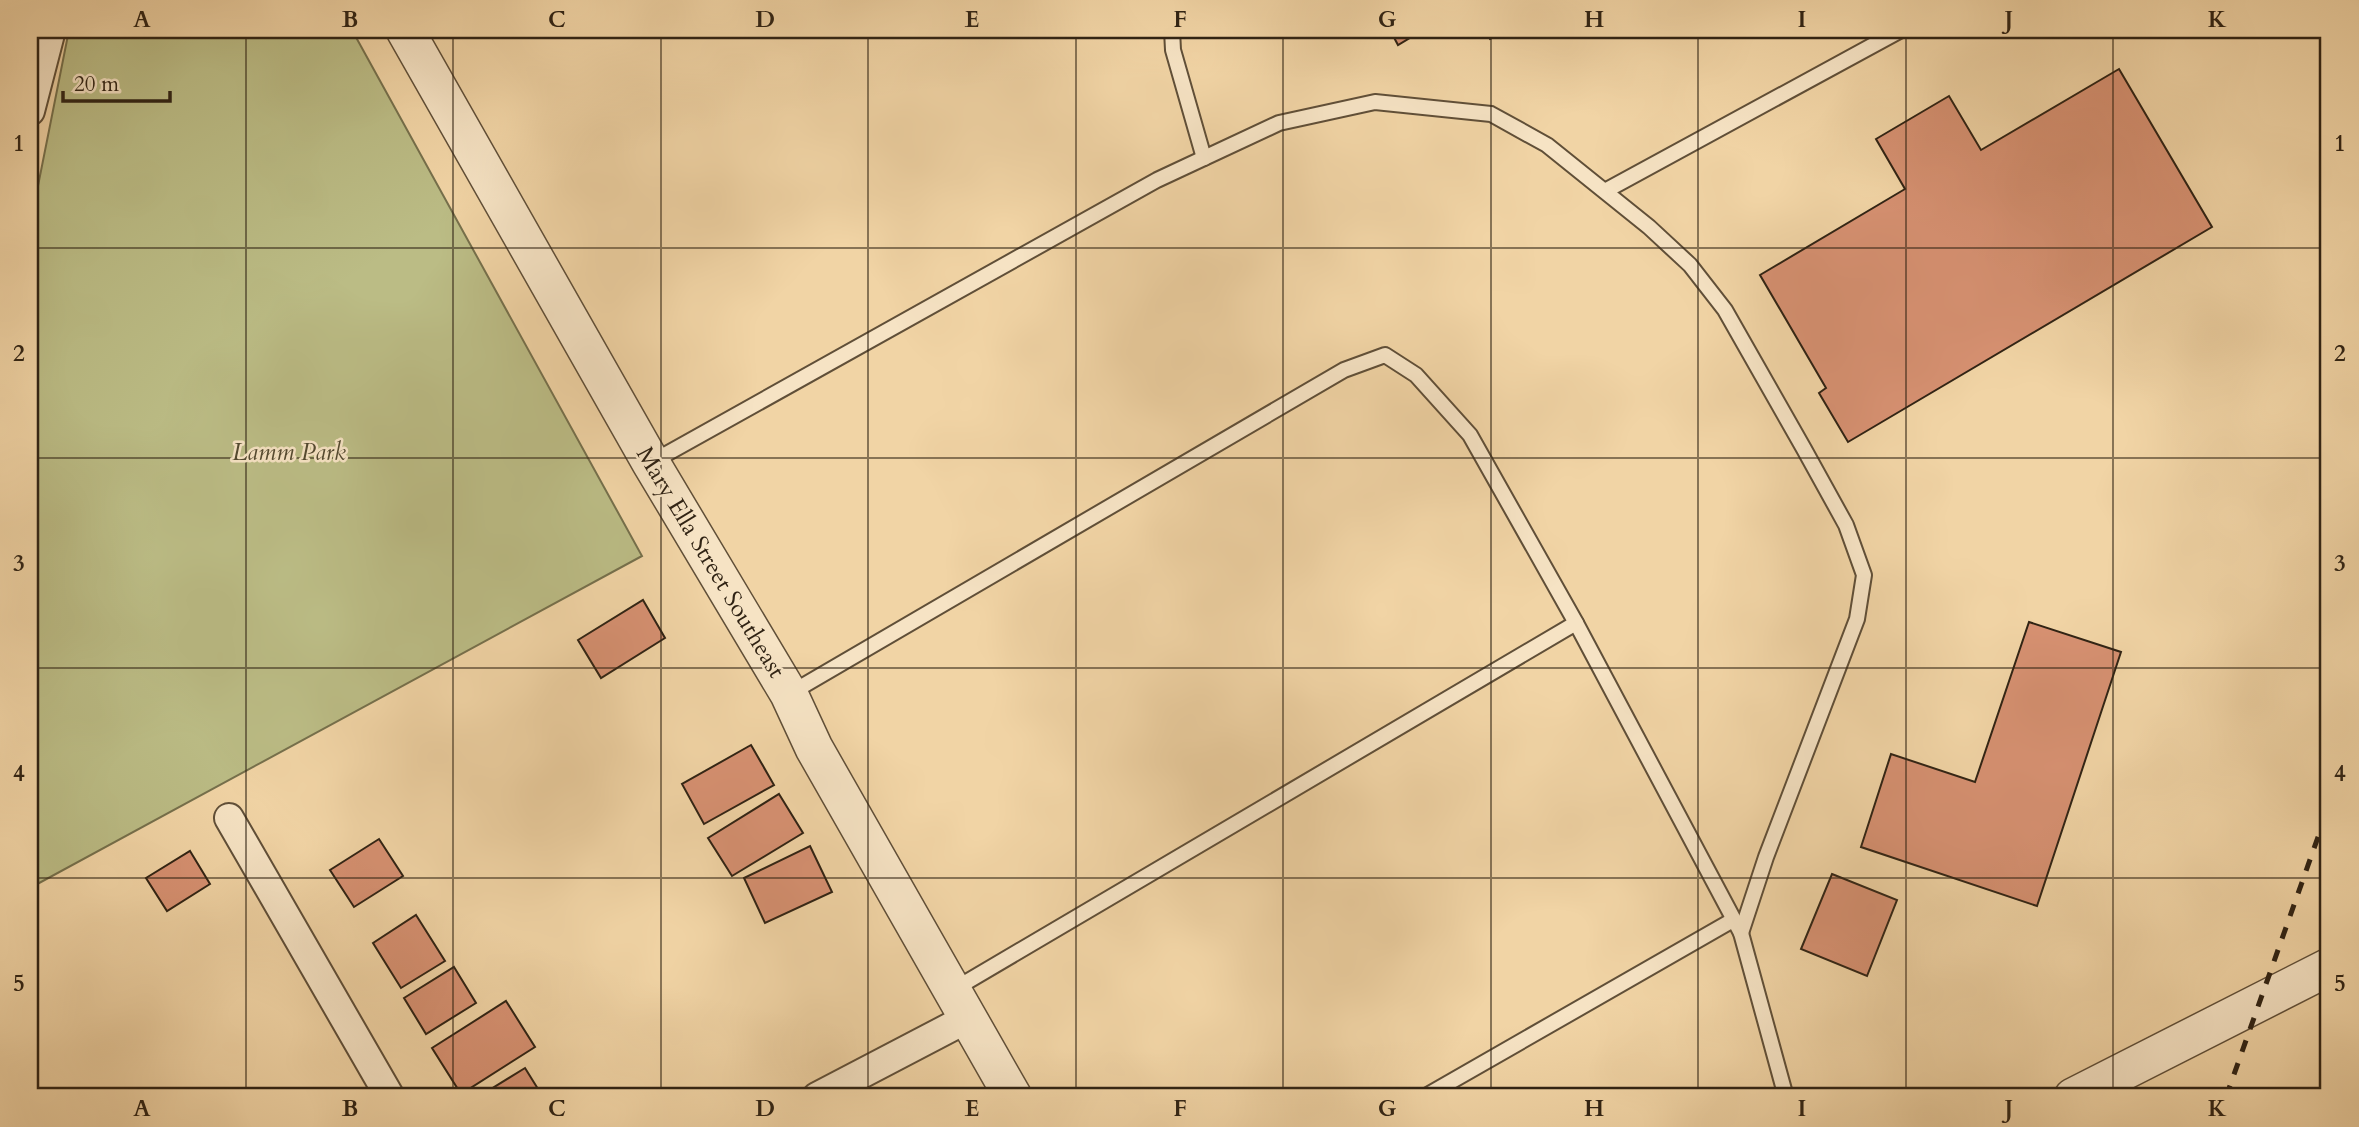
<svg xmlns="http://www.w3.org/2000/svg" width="2359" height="1127" font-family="Cardo,serif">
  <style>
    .green { fill: #bbbc85; stroke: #76704c; stroke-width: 2 }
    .building { fill: #d79172; stroke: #302314; stroke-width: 2 }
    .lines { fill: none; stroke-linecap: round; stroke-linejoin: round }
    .service-casing { stroke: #604f38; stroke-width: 18 }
    .minor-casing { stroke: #604f38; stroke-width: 32 }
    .tertiary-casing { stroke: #604f38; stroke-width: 40 }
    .service { stroke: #f6e3c4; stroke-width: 14 }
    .minor { stroke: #f6e3c4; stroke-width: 28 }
    .tertiary { stroke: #f6e3c4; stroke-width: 37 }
    .rail { stroke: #302314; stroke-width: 5; stroke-dasharray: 12 12; stroke-linecap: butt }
    .grid { fill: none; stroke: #302314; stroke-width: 2; stroke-opacity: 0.55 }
    .labels { text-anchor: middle; stroke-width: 5; stroke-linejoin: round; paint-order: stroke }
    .park-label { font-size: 24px; font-style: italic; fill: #534930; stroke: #f6e3c4 }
    .street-label { font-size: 24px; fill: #302314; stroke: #f6e3c4 }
    .neatline { fill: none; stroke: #302314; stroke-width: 2.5 }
    .grid-label { font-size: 23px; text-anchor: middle; font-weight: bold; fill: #302314 }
  </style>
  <rect width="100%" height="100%" fill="#f1d4a5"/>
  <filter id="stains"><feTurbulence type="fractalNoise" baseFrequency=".00286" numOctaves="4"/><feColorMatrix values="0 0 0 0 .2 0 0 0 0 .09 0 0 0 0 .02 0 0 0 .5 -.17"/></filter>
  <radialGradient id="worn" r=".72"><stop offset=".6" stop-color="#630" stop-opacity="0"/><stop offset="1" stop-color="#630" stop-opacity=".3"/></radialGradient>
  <path class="green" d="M69,30H352L642,556L30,888V226Z"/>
  <g class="building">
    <path d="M1390,30H1423L1398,45Z"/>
    <path d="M1485,30H1507L1490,39Z"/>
    <path d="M2119,69L2212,227L1848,442L1819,393L1826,388L1760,275L1905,189L1876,139L1949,96L1981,150Z"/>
    <path d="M643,600L665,638L601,678L578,640Z"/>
    <path d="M2029,622L2121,652L2037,906L1861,847L1891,754L1975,782Z"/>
    <path d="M751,745L774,785L704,824L682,784Z"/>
    <path d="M779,794L803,833L732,876L708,838Z"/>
    <path d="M379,839L403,876L354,907L330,870Z"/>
    <path d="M810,846L832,892L765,923L744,878Z"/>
    <path d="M190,851L210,884L167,911L146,878Z"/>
    <path d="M1832,874L1897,900L1867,976L1801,949Z"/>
    <path d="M416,915L445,961L401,988L373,943Z"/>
    <path d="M454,967L476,1003L426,1034L404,998Z"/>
    <path d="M506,1001L535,1047L461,1094L432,1048Z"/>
    <path d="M525,1068L543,1097H478Z"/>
  </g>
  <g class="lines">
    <g class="service-casing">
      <g id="service">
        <path d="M1172,30L1173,50L1204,158"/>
        <path d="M1605,191L1901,30"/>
        <path d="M652,462L1157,180L1279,123L1375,102L1491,114L1547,145L1649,227L1690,265L1725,310L1804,449L1846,525L1864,575L1857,619L1766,857L1741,933"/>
        <path d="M789,694L1344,370L1385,355L1416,375L1470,435L1576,623L1741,933L1786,1097"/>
        <path d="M953,990L1576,623"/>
        <path d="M1424,1097L1733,920"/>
      </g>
    </g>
    <g class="minor-casing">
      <g id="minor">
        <path d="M30,111L51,30"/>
        <path d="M229,818L390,1097"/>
        <path d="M817,1097L968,1018"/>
      </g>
    </g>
    <g class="tertiary-casing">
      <g id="tertiary">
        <path d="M405,30L651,463L789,694L814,748L1013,1097"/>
        <path d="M2073,1097L2329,967"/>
      </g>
    </g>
    <use href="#service" class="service"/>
    <use href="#minor" class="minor"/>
    <use href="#tertiary" class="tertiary"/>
    <path class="rail" d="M2226,1097L2329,806"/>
  </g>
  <path class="grid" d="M246,30V1097M453,30V1097M661,30V1097M868,30V1097M1076,30V1097M1283,30V1097M1491,30V1097M1698,30V1097M1906,30V1097M2113,30V1097M30,248H2329M30,458H2329M30,668H2329M30,878H2329"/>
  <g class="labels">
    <g class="park-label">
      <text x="289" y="460">Lamm Park</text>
    </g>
    <g class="street-label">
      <text transform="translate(711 562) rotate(59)" y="8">Mary Ella Street Southeast</text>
    </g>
  </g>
  <rect width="2359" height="1127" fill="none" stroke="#f1d4a5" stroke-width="77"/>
  <path d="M63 91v10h107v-10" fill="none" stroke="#302314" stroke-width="3.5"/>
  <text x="74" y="91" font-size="21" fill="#302314" stroke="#f6e3c4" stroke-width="5" paint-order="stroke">20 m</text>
  <rect x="38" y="38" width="2282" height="1050" class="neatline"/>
  <g class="grid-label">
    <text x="142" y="27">A</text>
    <text x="350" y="27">B</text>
    <text x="557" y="27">C</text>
    <text x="765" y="27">D</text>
    <text x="972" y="27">E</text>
    <text x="1180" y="27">F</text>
    <text x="1387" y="27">G</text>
    <text x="1594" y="27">H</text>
    <text x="1802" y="27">I</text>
    <text x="2009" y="27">J</text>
    <text x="2217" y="27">K</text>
    <text x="19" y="151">1</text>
    <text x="2340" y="151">1</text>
    <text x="19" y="361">2</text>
    <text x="2340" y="361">2</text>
    <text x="19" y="571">3</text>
    <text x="2340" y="571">3</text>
    <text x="19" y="781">4</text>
    <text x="2340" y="781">4</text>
    <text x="19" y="991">5</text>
    <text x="2340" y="991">5</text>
    <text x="142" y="1116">A</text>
    <text x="350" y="1116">B</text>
    <text x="557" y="1116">C</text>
    <text x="765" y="1116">D</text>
    <text x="972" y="1116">E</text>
    <text x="1180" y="1116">F</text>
    <text x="1387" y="1116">G</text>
    <text x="1594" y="1116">H</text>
    <text x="1802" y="1116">I</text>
    <text x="2009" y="1116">J</text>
    <text x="2217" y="1116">K</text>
  </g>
  <rect width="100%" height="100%" filter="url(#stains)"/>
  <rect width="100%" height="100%" fill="url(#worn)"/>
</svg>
